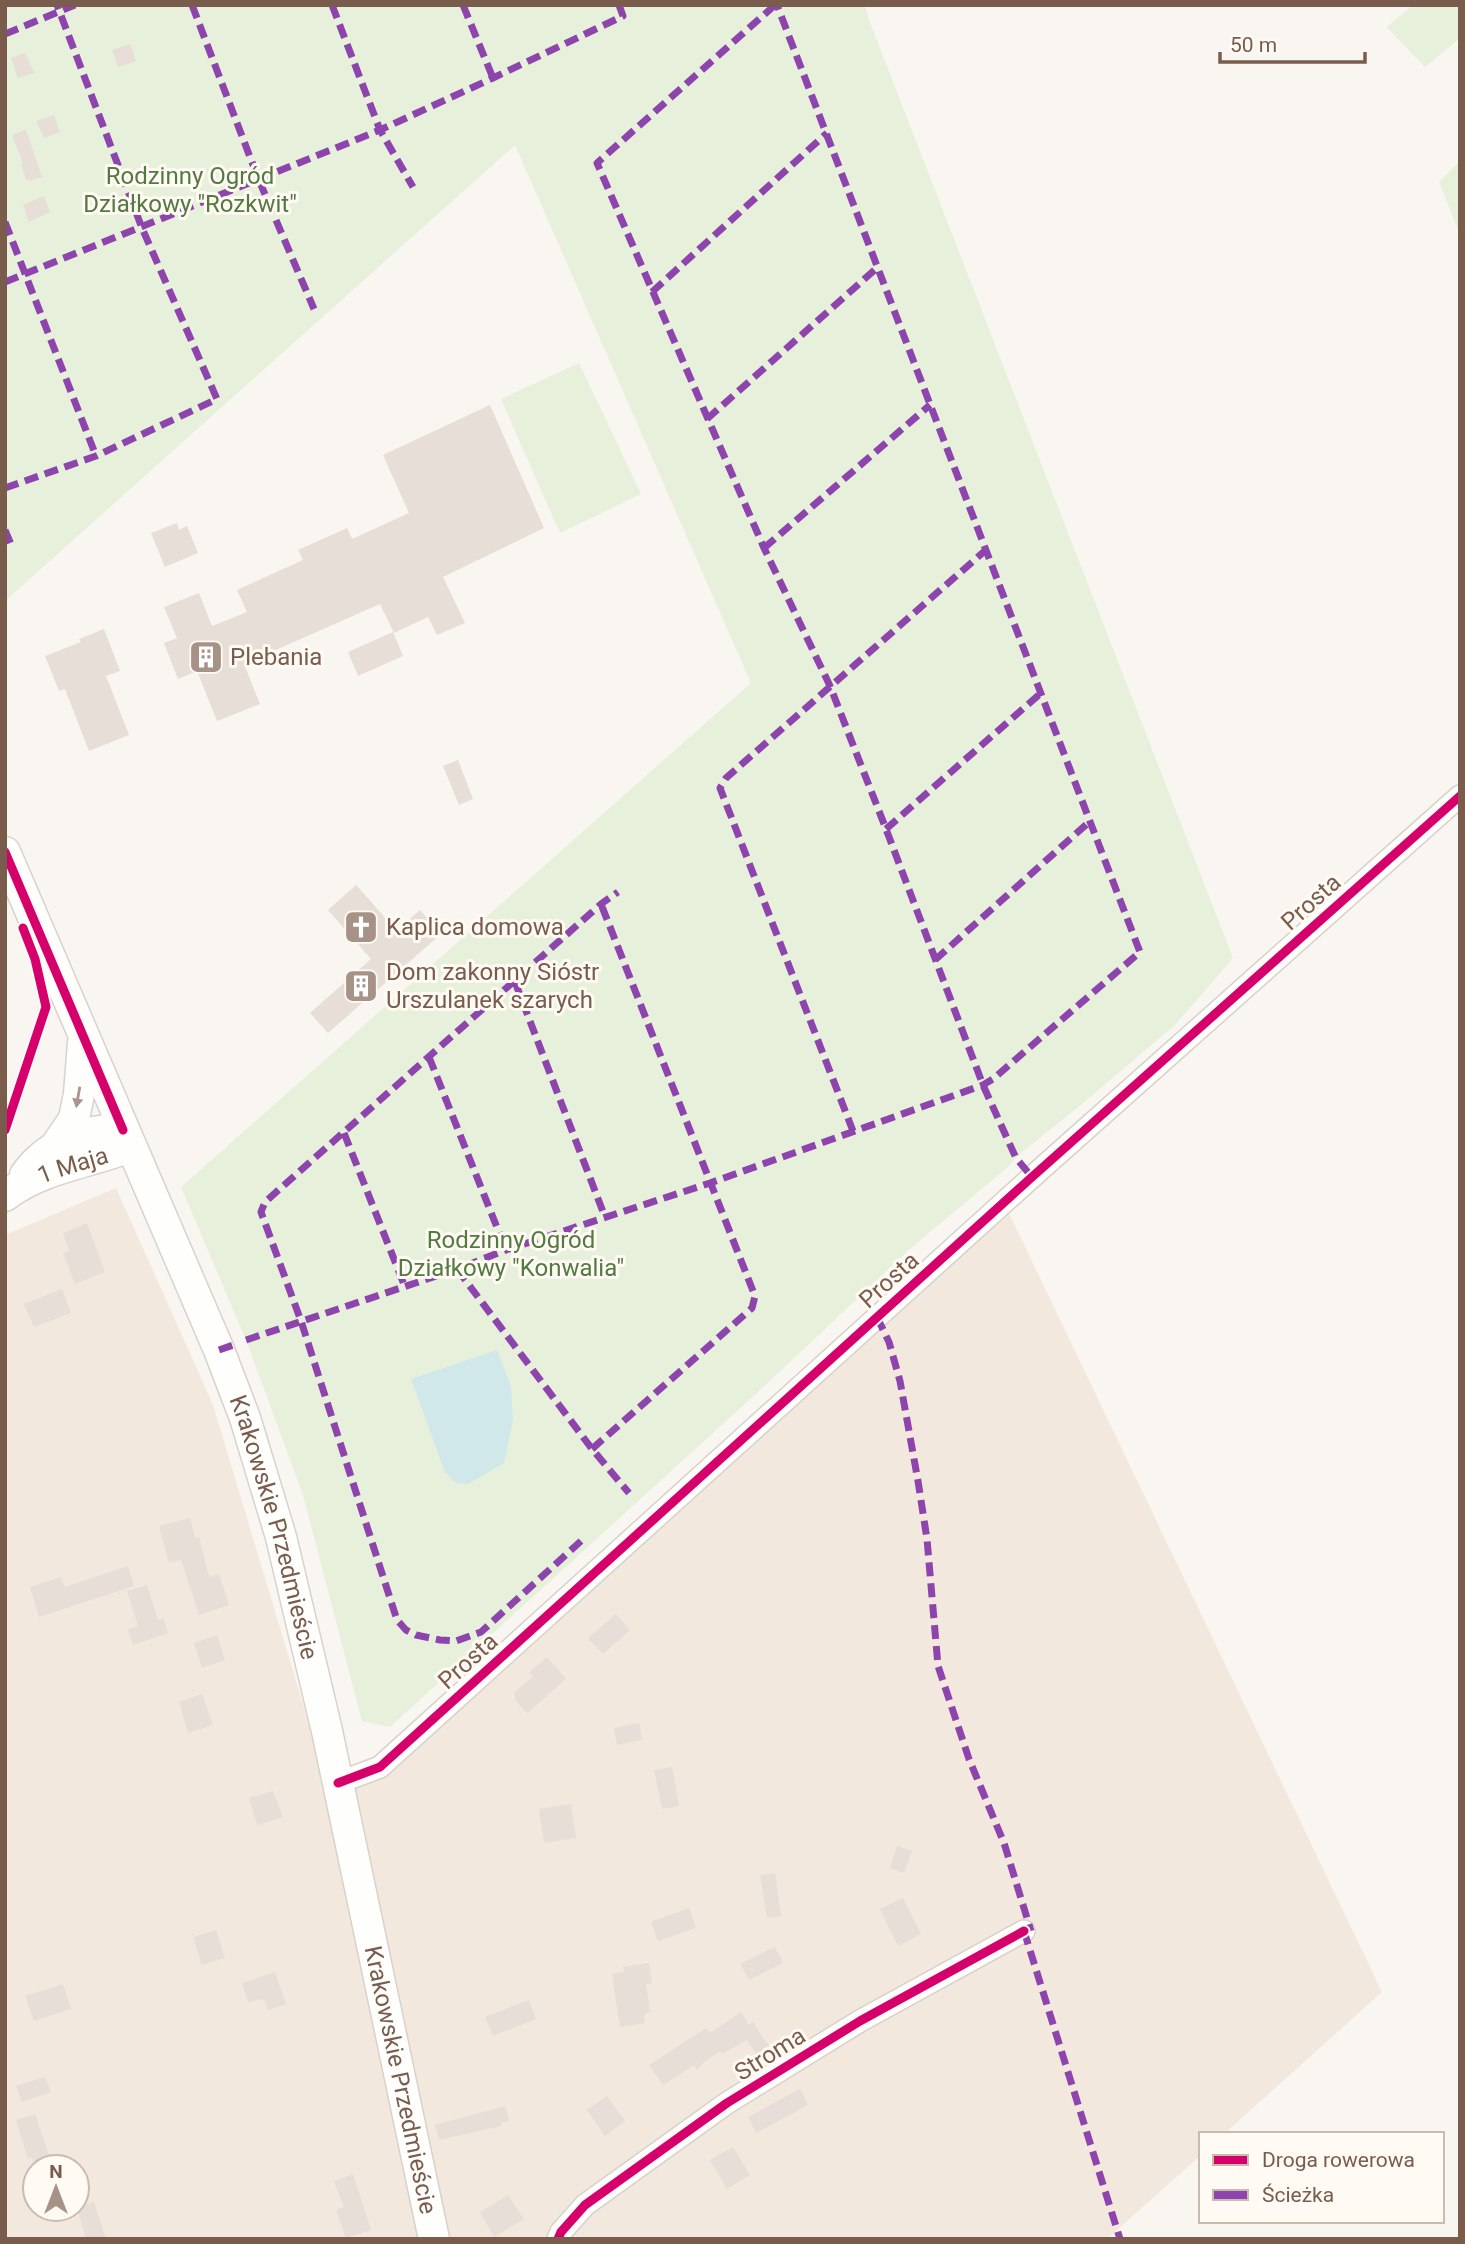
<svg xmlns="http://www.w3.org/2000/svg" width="1465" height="2244" font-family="Roboto,sans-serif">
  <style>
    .residential { fill: #f2e8de; fill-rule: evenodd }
    .green { fill: #e7f0db }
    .water { fill: #d0e8ea }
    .building { fill: #e6ded7 }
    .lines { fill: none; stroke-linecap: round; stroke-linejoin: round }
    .street-casing { stroke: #d7d1cb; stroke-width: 24 }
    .secondary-casing { stroke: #d9d2cb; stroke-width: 33 }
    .street { stroke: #fefefd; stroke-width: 21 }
    .secondary { stroke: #fefefd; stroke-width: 30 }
    .quiet { stroke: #8e44ad; stroke-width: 7; stroke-dasharray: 14 7; stroke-linecap: butt }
    .cycleway-casing { stroke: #fffaf3; stroke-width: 13 }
    .cycleway { stroke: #d6006c; stroke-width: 9 }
    .oneway { fill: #a8958b }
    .labels { text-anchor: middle; stroke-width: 6; stroke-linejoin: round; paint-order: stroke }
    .park-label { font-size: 24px; fill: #537a41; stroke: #fffaf3 }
    .poi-label { font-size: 24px; fill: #7a5c4d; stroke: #fffaf3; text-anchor: start }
    .street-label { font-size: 24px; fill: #7a5c4d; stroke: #fffaf3 }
  </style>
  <rect width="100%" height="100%" fill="#f9f5f0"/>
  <path class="residential" d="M116,1188L213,1405L329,1791L378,1773L1007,1209L1382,1992L1224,2134H1201V2155L1107,2239H5V1235ZM35,2167H77V2209H35Z"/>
  <g class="green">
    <path d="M5,5H865L869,20L1233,958L1175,1025L1077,1108L1021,1153L1008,1167L912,1247L759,1391L390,1727L362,1721L303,1495L246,1340L181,1187L751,683L515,145L5,601Z"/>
    <path d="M1413,5H1460V38L1425,67L1387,27Z"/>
    <path d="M1460,161V234L1439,182Z"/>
    <path d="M579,363L641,494L560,533L501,399Z"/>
  </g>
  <path class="water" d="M497,1350L511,1387L513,1420L504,1463L468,1484L456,1483L445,1472L411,1379Z"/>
  <g class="building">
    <path d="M130,44L136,61L118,67L112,50Z"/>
    <path d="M25,53L34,73L18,78L11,58Z"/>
    <path d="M54,115L60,132L44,138L36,121Z"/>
    <path d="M26,130L42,177L30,181L29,179L26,180L21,164L23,163L12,135Z"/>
    <path d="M44,196L50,212L29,222L23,205Z"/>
    <path d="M490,405L544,528L443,577L465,623L437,635L428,617L394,633L380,604L244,664L260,704L217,721L197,671L178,679L164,643L177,638L164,607L199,593L212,626L247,612L237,590L303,560L298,550L347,528L352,539L409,513L383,455Z"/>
    <path d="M177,523L179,530L187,526L198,553L165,567L151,533Z"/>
    <path d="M104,629L120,671L106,676L129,735L89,751L65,689L59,691L45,656L81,642L79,639Z"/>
    <path d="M393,632L403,656L358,676L348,652Z"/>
    <path d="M458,760L473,799L459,805L443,766Z"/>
    <path d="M356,885L397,931L420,910L441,934L328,1033L310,1013L371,959L328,910Z"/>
    <path d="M87,1223L105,1272L75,1284L63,1253L69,1251L63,1233Z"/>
    <path d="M62,1289L71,1313L34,1327L24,1304Z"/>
    <path d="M190,1518L195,1538L199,1537L209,1577L219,1574L229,1605L199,1615L181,1560L169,1563L159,1526Z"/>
    <path d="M128,1566L134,1586L39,1617L30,1587L61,1577L65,1587Z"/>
    <path d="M147,1585L158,1620L163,1618L168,1633L133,1645L128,1630L138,1626L127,1591Z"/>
    <path d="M616,1614L630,1630L603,1654L588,1638Z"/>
    <path d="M217,1635L225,1660L202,1668L194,1643Z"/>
    <path d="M547,1657L566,1679L527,1713L515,1700V1692L533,1677L529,1673Z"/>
    <path d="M202,1694L213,1725L188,1733L179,1702Z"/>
    <path d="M639,1723L642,1740L617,1745L614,1728Z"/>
    <path d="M672,1767L679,1806L662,1809L654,1770Z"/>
    <path d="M273,1791L283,1817L257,1825L249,1798Z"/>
    <path d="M571,1804L576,1838L544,1843L539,1809Z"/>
    <path d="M897,1846L912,1851L904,1873L890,1868Z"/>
    <path d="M775,1873L781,1916L767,1918L760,1875Z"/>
    <path d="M903,1898L921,1934L898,1946L880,1909Z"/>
    <path d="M689,1908L696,1928L658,1941L651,1922Z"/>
    <path d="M216,1930L225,1958L202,1965L193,1937Z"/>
    <path d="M775,1947L783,1963L749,1980L740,1964Z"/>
    <path d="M649,1963L652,1983L646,1984L650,2012L644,2014L645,2023L620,2027L612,1974L624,1972L623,1967Z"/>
    <path d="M275,1972L286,2004L268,2010L264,1999L248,2002L242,1983Z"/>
    <path d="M63,1984L71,2009L34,2021L25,1996Z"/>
    <path d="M529,2000L536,2019L493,2036L485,2017Z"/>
    <path d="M741,2012L749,2025L753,2022L772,2051L760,2060L747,2040L722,2054L720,2051L705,2061L697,2070L694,2065L663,2085L649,2065L706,2028L710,2033Z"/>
    <path d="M45,2077L51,2092L22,2102L16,2086Z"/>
    <path d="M800,2089L808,2105L756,2133L748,2117Z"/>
    <path d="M607,2096L625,2121L605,2136L587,2110Z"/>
    <path d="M505,2106L509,2121L501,2123V2126L439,2140L435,2125Z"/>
    <path d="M35,2114L51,2161L35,2167L32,2157L28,2159L16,2120Z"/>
    <path d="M733,2147L750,2175L727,2189L710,2160Z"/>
    <path d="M353,2174L371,2230L346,2238L336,2210L344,2207L334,2181Z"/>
    <path d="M508,2195L524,2219L494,2237L480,2212Z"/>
    <path d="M94,2202L106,2239H86L77,2207Z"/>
  </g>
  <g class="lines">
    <g class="street-casing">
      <g id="street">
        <path d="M338,1783L380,1767L1032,1177L1460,796"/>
        <path d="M558,2239L561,2232L585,2205L727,2103L860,2021L1024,1931"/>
      </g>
    </g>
    <g class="secondary-casing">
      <g id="secondary">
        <path id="s1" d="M5,852L219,1350L245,1418L281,1537L327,1731L434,2239"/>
        <path d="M54,1148L74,1119L79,1094L83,1043"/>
        <path d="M25,1175C46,1145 87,1127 123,1130"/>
        <path id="s2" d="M5,1196C41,1168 89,1163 130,1147"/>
      </g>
    </g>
    <use href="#street" class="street"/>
    <use href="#secondary" class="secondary"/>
    <g class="quiet">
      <path d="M192,5L258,178L314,309"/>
      <path d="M332,5L380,130L413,187"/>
      <path d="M463,5L493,78"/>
      <path d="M775,5L597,163L764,548L830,686L886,829L983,1085L1016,1158L1032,1177"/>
      <path d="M5,34L75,5"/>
      <path d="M5,222L96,456"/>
      <path d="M5,282L380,130L493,78L623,16L619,5"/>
      <path d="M652,292L827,133"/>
      <path d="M707,419L878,267"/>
      <path d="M5,488L96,456L217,399L142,228L57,5"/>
      <path d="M5,530L13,549"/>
      <path d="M764,548L930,405"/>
      <path d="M886,829L1041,693"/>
      <path d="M935,960L1089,822"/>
      <path d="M515,982L605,1217"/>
      <path d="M429,1057L506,1250"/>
      <path d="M853,1131L720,788L726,778L987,549"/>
      <path d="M344,1133L405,1287"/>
      <path d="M457,1269L592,1449L629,1493"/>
      <path d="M877,1317L889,1342L900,1381L918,1481L927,1539L938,1666L969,1759L1004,1843L1031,1931"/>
      <path d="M246,1340L457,1269L506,1250L710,1183L983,1085L993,1079L1140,952L777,5"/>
      <path d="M219,1350L236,1344"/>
      <path d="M592,1449L752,1308L755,1296L601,904"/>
      <path d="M581,1541L481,1632L456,1641L440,1640L416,1635L406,1630L397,1620L301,1321L261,1212L265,1202L601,904L618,892"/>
      <path d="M1024,1931L1120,2239"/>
    </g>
    <g class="cycleway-casing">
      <g id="cycleway">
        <path d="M5,852L123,1130"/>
        <path d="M5,1130L46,1007L35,959L23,928"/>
        <path d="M338,1783L380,1767L1032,1177L1460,796"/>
        <path d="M558,2239L561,2232L585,2205L727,2103L860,2021L1024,1931"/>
      </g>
    </g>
    <use href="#cycleway" class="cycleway"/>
  </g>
  <defs><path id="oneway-solid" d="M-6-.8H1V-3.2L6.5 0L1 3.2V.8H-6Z" transform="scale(1.75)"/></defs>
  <use class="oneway" href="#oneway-solid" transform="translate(78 1097) rotate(100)"/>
  <defs>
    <g id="building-square" transform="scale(1.75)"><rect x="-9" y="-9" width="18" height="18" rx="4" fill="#a69286" stroke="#fffaf3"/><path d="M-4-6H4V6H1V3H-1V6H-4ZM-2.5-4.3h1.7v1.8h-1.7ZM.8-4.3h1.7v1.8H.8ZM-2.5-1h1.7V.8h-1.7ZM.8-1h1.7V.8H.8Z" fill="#fff"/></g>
    <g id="church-square" transform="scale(1.75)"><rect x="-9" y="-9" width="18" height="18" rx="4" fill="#a69286" stroke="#fffaf3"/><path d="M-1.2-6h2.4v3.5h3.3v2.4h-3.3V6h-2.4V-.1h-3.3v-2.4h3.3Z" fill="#fff"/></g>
  </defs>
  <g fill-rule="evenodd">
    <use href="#building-square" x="206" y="657"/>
    <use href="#church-square" x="361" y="927"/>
    <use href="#building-square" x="361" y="986"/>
  </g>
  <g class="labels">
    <g class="park-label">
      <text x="190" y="184">Rodzinny Ogród<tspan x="190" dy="28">Działkowy "Rozkwit"</tspan></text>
      <text x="511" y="1248">Rodzinny Ogród<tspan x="511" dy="28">Działkowy "Konwalia"</tspan></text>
    </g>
    <g class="poi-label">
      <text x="230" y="665">Plebania</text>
      <text x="386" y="935">Kaplica domowa</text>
      <text x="386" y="980">Dom zakonny Sióstr<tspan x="386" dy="28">Urszulanek szarych</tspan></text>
    </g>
    <g class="street-label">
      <text transform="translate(1311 902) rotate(-42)" y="8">Prosta</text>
      <text dy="8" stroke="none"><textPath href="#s2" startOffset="75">1 Maja</textPath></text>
      <text transform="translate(889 1280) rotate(-42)" y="8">Prosta</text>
      <text dy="8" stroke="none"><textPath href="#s1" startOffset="728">Krakowskie Przedmieście</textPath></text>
      <text transform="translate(468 1661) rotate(-42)" y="8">Prosta</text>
      <text transform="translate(770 2054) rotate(-32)" y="8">Stroma</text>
      <text dy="8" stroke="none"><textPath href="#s1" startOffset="1295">Krakowskie Przedmieście</textPath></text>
    </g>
  </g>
  <rect width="1465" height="2244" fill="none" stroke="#7a5c4d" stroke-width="14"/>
  <rect x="1199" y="2132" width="245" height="91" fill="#fffaf3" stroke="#cabbb1" stroke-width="2"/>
  <rect x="1213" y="2155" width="35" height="10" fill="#d6006c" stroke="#cabbb1" stroke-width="2"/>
  <text x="1262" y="2167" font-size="21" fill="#7a5c4d">Droga rowerowa</text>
  <rect x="1213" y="2190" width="35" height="10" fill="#8e44ad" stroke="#cabbb1" stroke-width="2"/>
  <text x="1262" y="2202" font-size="21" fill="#7a5c4d">Ścieżka</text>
  <g transform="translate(56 2188)"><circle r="33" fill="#fffaf3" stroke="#cabbb1" stroke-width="2"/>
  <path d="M0-5L12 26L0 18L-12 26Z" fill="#a69286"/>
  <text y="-10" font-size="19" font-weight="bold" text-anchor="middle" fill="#7a5c4d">N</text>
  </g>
  <path d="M1220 52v10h145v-10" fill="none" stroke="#7a5c4d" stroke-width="3.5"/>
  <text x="1230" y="52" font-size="21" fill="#7a5c4d" stroke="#fffaf3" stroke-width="5" paint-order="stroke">50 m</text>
</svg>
